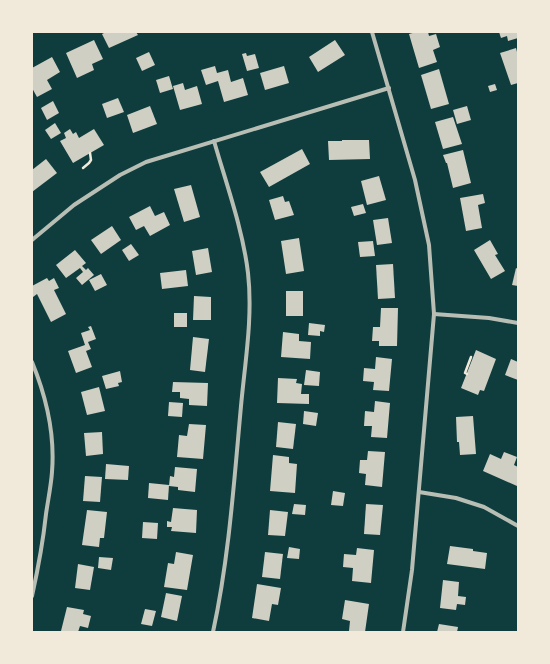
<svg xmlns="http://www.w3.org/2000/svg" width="550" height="664" font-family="'Nunito Sans',sans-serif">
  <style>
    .building { fill: #cfcfc3 }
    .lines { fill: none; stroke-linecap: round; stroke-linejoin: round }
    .path { stroke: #f1e9da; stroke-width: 2.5 }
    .minor { stroke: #b8beb3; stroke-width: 4 }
  </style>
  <rect width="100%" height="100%" fill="#0f3d3e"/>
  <g class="building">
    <path d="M106,32H136L138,35L109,48L102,34Z"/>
    <path d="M416,32H428L429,36L436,34L440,47L433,50L437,62L419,68L409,34Z"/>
    <path d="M499,32H518V38L508,41L507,36L501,38Z"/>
    <path d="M94,40L103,59L92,64L94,70L77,78L66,53Z"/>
    <path d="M335,40L345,55L318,72L309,57Z"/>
    <path d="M516,48L518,56V83L511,85L500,53Z"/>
    <path d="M149,52L155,65L142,71L136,58Z"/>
    <path d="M246,53L247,56L255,54L259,68L247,71L242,54Z"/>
    <path d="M52,57L60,72L47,80L52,89L37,97L32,88V68Z"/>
    <path d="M215,66L217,73L228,70L231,82L243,78L248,95L224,102L218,81L206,85L201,70Z"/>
    <path d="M284,66L289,83L265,90L260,73Z"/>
    <path d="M439,69L449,104L431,109L421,75Z"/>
    <path d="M169,76L173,89L160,93L156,80Z"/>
    <path d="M183,83L185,90L197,86L202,104L180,110L173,86Z"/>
    <path d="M495,84L497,90L490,92L488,86Z"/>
    <path d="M118,98L124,112L107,118L102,104Z"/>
    <path d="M53,101L59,113L47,120L41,108Z"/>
    <path d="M150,106L157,124L133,133L127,115Z"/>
    <path d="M467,106L471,120L457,124L453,110Z"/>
    <path d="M453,117L462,144L443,149L435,122Z"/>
    <path d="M55,123L61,133L51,139L45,130Z"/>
    <path d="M70,129L73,134L76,132L79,138L94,129L104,145L73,163L60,141L66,138L64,133Z"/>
    <path d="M342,140H369L370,159L329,160L328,141H342Z"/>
    <path d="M302,149L310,164L269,187L260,172Z"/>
    <path d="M463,150L471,183L453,188L447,163H446L443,155Z"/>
    <path d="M46,159L57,173L32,192V170Z"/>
    <path d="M379,176L386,200L367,205L361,181Z"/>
    <path d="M191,185L200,217L184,222L174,189Z"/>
    <path d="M483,194L485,203L478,205L482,228L466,231L460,198Z"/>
    <path d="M283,196L285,202L289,201L294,215L275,220L269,200Z"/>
    <path d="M363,204L366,213L354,216L351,207Z"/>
    <path d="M150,206L155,216L164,212L170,225L150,236L144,226L136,230L129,217Z"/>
    <path d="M388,218L392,243L377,245L373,220Z"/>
    <path d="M112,226L121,240L101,254L91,240Z"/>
    <path d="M299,238L304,271L286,274L281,241Z"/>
    <path d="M490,240L498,254L495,255L505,271L491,279L474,250Z"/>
    <path d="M373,241L375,256L360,257L358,242Z"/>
    <path d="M131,244L139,255L129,261L122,250Z"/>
    <path d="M208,248L212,272L196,275L192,251Z"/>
    <path d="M75,250L86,263L82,266L86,270L88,268L94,275L82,285L76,278L83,272L80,268L66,278L56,265Z"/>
    <path d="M393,264L395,298L378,299L376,265Z"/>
    <path d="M516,268L518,269V286L512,285Z"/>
    <path d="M186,270L188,286L162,289L160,273Z"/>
    <path d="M101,274L107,285L95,291L89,280Z"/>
    <path d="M47,278L49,281L54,278L59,288L54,290L66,314L51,322L37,294L33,297L32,295V286Z"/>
    <rect x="286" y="291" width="17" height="25"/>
    <path d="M194,296L211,297V320H193Z"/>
    <path d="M381,308H398L397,346H379V341H372L373,327H380Z"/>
    <rect x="174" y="313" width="13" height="14"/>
    <path d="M309,323L325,325L324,332L320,331V336L308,335Z"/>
    <path d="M91,326L96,339L88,342L91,349L86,351L92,367L76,373L68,351L85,345L81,333L90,330L88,327Z"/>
    <path d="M283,332L299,334V341L311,342L310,359L281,357Z"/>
    <path d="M193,337L209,339L205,372L190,370Z"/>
    <path d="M476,350L496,359L484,391L480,390L478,395L461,388Z"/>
    <path d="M376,357L392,359L389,391L373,390L374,382L363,381L364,368L375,369Z"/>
    <path d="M511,359L518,362V380L505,375Z"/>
    <path d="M306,370L320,372L319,386L304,385Z"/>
    <path d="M120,371L122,382L118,383L119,386L106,389L102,376Z"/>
    <path d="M278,378L297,379L296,383L302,384L301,394H309V404L277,403Z"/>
    <path d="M173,382L208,383L207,406L189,405V399L180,398V392H172Z"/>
    <path d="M99,387L105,411L87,415L81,392Z"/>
    <path d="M375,401L390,403L387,438L371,437L372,426H364L365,411L374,412Z"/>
    <path d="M169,402L183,403L182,417L168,416Z"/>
    <path d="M304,411L318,413L316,426L303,424Z"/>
    <path d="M473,416L476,454L460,455L459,442H457L456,417Z"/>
    <path d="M278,422L296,424L293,449L276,447Z"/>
    <path d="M189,424L206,425L203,459L177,457L179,435L187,436Z"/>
    <path d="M102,432L103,454L86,456L84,433Z"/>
    <path d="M368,451L385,452L382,487L365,485L366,474L359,473L360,460H367Z"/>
    <path d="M504,452L517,457L514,465L518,467L517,486L483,471L490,454L501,459Z"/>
    <path d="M273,455L289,457V463L297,464L295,493L270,491Z"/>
    <path d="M106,464L129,466L128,480L105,479Z"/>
    <path d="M175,467L197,469L195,492L178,490V487L169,486L170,476L174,477Z"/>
    <path d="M85,476L102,477L100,502L83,501Z"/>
    <path d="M149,483L169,485L168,500L148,498Z"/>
    <path d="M333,491L345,493L343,506L331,505Z"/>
    <path d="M294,504L306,505L305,515L292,514Z"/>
    <path d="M366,504L383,505L380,535L364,534Z"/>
    <path d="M173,508L197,510L196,533L171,531L172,527H167V521L171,522Z"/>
    <path d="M87,510L107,512L104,538H100L99,547L82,545Z"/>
    <path d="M270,510L288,512L285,536L268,535Z"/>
    <path d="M143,522L158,523L157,539L142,538Z"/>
    <path d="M450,546L473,549V551L487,553L485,569L447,564Z"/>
    <path d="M289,547L300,549L299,559L287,558Z"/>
    <path d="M357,548L374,550L371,583L352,581L353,568L343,567L344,554L356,555Z"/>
    <path d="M176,552L193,555L187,590L164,587L168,563L174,564Z"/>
    <path d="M265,552L283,554L280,579L262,577Z"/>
    <path d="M99,557L113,558L111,570L98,568Z"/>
    <path d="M78,564L94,567L90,590L75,588Z"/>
    <path d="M443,580L459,582L458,596L466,597L465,605L457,604L456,610L440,608Z"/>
    <path d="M257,584L281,588L278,605L272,604L269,621L252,618Z"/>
    <path d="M166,593L182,596L177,621L161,617Z"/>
    <path d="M345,600L369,604L365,632L349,631L350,621L342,619Z"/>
    <path d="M67,607L84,610L83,614L91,616L88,628L80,626L78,632L61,631Z"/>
    <path d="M145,609L156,611L152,626L141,624Z"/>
    <path d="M439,624L458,627L457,632H437Z"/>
  </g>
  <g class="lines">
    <g class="path">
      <path d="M83,168L89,163L91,160L90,153"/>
      <path d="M467,374L465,373L471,357"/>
    </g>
    <g class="minor">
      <path d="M372,32L415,180L429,245L434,314L412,570L403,632"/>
      <path d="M32,240L74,205L120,175L146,162L389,88"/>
      <path d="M434,314L489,318L518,323"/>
      <path d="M32,362C46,396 55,435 52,472C51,486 48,500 46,514C43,542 38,569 32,596"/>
      <path d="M419,492L456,498L484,507L518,526"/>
      <path d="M213,632C229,558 234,482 241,406C245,362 253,317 248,273C243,230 226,183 214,141"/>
    </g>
  </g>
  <rect width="550" height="664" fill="none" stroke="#f1e9da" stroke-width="66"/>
</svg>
